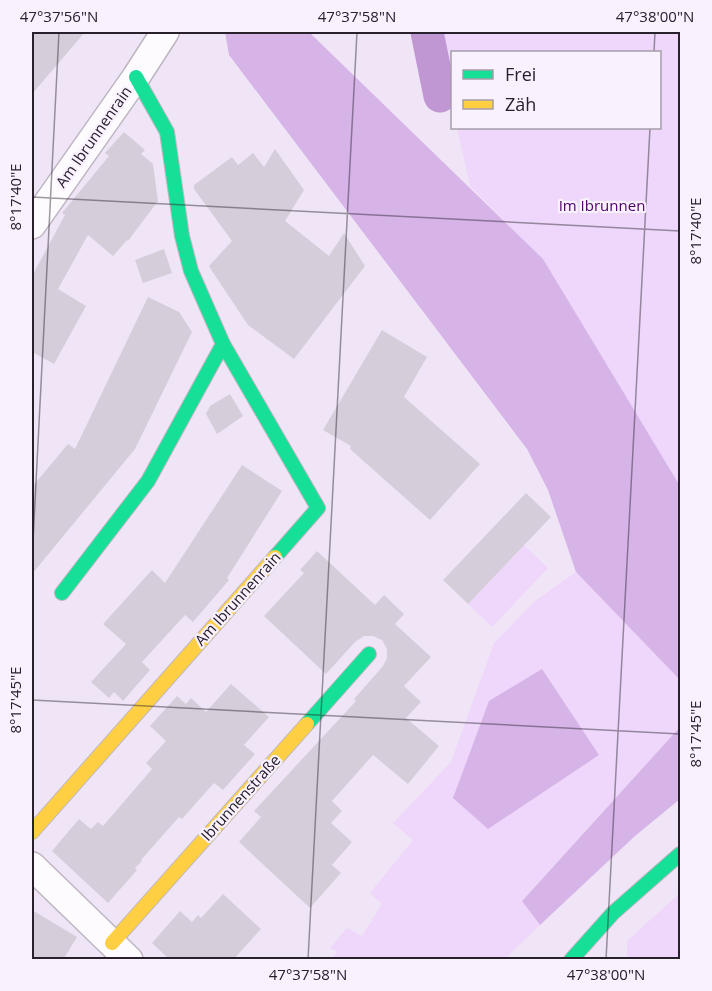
<svg xmlns="http://www.w3.org/2000/svg" width="712" height="991" font-family="'Open Sans',sans-serif">
  <style>
    .green { fill: #eed7fa }
    .forest { fill: #d7b4e8 }
    .lines { fill: none; stroke-linecap: round; stroke-linejoin: round }
    .canal { stroke: #c097d3; stroke-width: 33 }
    .building { fill: #d6cdda }
    .street-casing { stroke: #beb6c2; stroke-width: 30 }
    .fast-casing { stroke: #beb6c2; stroke-width: 16 }
    .slow-casing { stroke: #beb6c2; stroke-width: 16 }
    .street { stroke: #fdfbfe; stroke-width: 27 }
    .fast { stroke: #16e098; stroke-width: 14 }
    .slow { stroke: #ffcf43; stroke-width: 14 }
    .ticks { fill: none; stroke: #28212c; stroke-width: 1.5; stroke-opacity: 0.45 }
    .labels { text-anchor: middle; stroke-width: 4.5; stroke-linejoin: round; paint-order: stroke }
    .street-label { font-size: 15px; fill: #28212c; stroke: #f9f1fd }
    .park-label { font-size: 15px; fill: #4f0169; stroke: #f9f1fd }
    .neatline { fill: none; stroke: #28212c; stroke-width: 2 }
    .ticks-label { font-size: 15px; text-anchor: middle; fill: #28212c }
  </style>
  <rect width="100%" height="100%" fill="#f0e5f6"/>
  <g class="green">
    <path d="M436,32H680V486L543,260L470,186L457,128H660V52H452V107Z"/>
    <path d="M524,545L548,568L492,627L468,604Z"/>
    <path d="M576,572L680,680V727L522,900L540,925L505,959H330L338,952L330,948L347,928L362,936L382,904L370,893L413,840L393,823L451,762L494,643L535,601Z"/>
    <path d="M680,893V959H627V941Z"/>
  </g>
  <g class="forest">
    <path d="M225,32H309L543,259L680,486V680L576,572L548,490L527,449L229,55Z"/>
    <path d="M542,669L599,755L488,829L453,798L489,701Z"/>
    <path d="M680,727V799L635,836L540,925L522,901Z"/>
  </g>
  <g class="lines">
    <path class="canal" d="M427,32L440,96"/>
  </g>
  <g class="building">
    <path d="M32,32H85L32,94Z"/>
    <path d="M124,132L145,150L141,154L153,164L158,201L128,241L127,240L113,256L88,235L58,289L86,306L54,364L32,352V274H33L39,263L65,215L62,213L109,156L105,153Z"/>
    <path d="M275,149L304,190L285,221L329,256L344,233L365,266L294,359L248,325L212,271L209,266L232,241L194,189V185L232,157L238,165L253,153L264,167Z"/>
    <path d="M164,249L172,273L143,283L135,260Z"/>
    <path d="M148,297L179,312L192,332L135,449L32,574V487L68,444L75,449Z"/>
    <path d="M382,330L427,357L404,397L480,464L430,520L350,449L351,446L323,430Z"/>
    <path d="M230,394L243,416L217,434L206,414L210,406Z"/>
    <path d="M242,465L282,491L227,578L229,580L193,622L185,615L142,662L150,670L123,701L114,692L109,698L91,682L126,644L103,624L152,570L165,583Z"/>
    <path d="M526,493L551,517L468,604L443,580Z"/>
    <path d="M317,551L375,605L384,595L404,614L395,624L431,657L404,686L421,702L406,718L439,746L408,784L373,755L332,801L342,811L331,823L352,842L332,865L341,873L310,908L239,842L261,817L254,811L356,701L354,699L383,666L387,658V649L382,640L373,636H364L355,642L326,674L264,616L304,573L300,570Z"/>
    <path d="M231,684L269,717L244,745L255,754L223,790L214,783L182,819L179,817L141,860L142,861L135,868L137,870L108,903L52,851L79,819L91,829L98,822L103,826L152,769L146,763L166,741L150,726L177,696L186,704L191,698L206,712Z"/>
    <path d="M223,894L261,929L233,960H170L152,943L180,911L192,922L198,915L201,918Z"/>
    <path d="M32,910L77,937L63,960H32Z"/>
  </g>
  <g class="lines">
    <g class="street-casing">
      <g id="street">
        <path d="M32,225L136,77L165,32"/>
        <path d="M32,866L129,960"/>
      </g>
    </g>
    <g class="fast-casing">
      <g id="fast">
        <path d="M136,77L167,132L182,236L191,271L223,344L318,508L275,557"/>
        <path d="M62,593L148,481L223,344"/>
        <path d="M307,724L369,654"/>
        <path d="M571,960L613,913L680,854"/>
      </g>
    </g>
    <g class="slow-casing">
      <g id="slow">
        <path d="M32,832L275,557"/>
        <path d="M112,943L307,724"/>
      </g>
    </g>
    <use href="#street" class="street"/>
    <use href="#fast" class="fast"/>
    <use href="#slow" class="slow"/>
  </g>
  <path class="ticks" d="M654,52L655,32M32,197L680,231M32,561L59,32M32,700L680,734M308,960L357,32M606,960L650,128"/>
  <g class="labels">
    <g class="street-label">
      <text transform="translate(94 137) rotate(-55)" y="5">Am Ibrunnenrain</text>
      <text transform="translate(238 599) rotate(-48)" y="5">Am Ibrunnenrain</text>
      <text transform="translate(241 798) rotate(-48)" y="5">Ibrunnenstraße</text>
    </g>
    <g class="park-label">
      <text x="602" y="211">Im Ibrunnen</text>
    </g>
  </g>
  <rect width="712" height="991" fill="none" stroke="#f9f1fd" stroke-width="66"/>
  <rect x="451" y="51" width="210" height="78" fill="#f9f1fd" stroke="#a59ea9" stroke-width="1.5"/>
  <rect x="463" y="70" width="30" height="9" fill="#16e098" stroke="#a59ea9" stroke-width="1.5"/>
  <text x="505" y="81" font-size="18" fill="#28212c">Frei</text>
  <rect x="463" y="100" width="30" height="9" fill="#ffcf43" stroke="#a59ea9" stroke-width="1.5"/>
  <text x="505" y="111" font-size="18" fill="#28212c">Zäh</text>
  <rect x="33" y="33" width="646" height="925" class="neatline"/>
  <g class="ticks-label">
    <text x="59" y="22">47°37'56"N</text>
    <text x="357" y="22">47°37'58"N</text>
    <text x="655" y="22">47°38'00"N</text>
    <text transform="translate(16 197) rotate(-90)" y="5">8°17'40"E</text>
    <text transform="translate(696 231) rotate(-90)" y="5">8°17'40"E</text>
    <text transform="translate(16 700) rotate(-90)" y="5">8°17'45"E</text>
    <text transform="translate(696 734) rotate(-90)" y="5">8°17'45"E</text>
    <text x="308" y="980">47°37'58"N</text>
    <text x="606" y="980">47°38'00"N</text>
  </g>
</svg>
